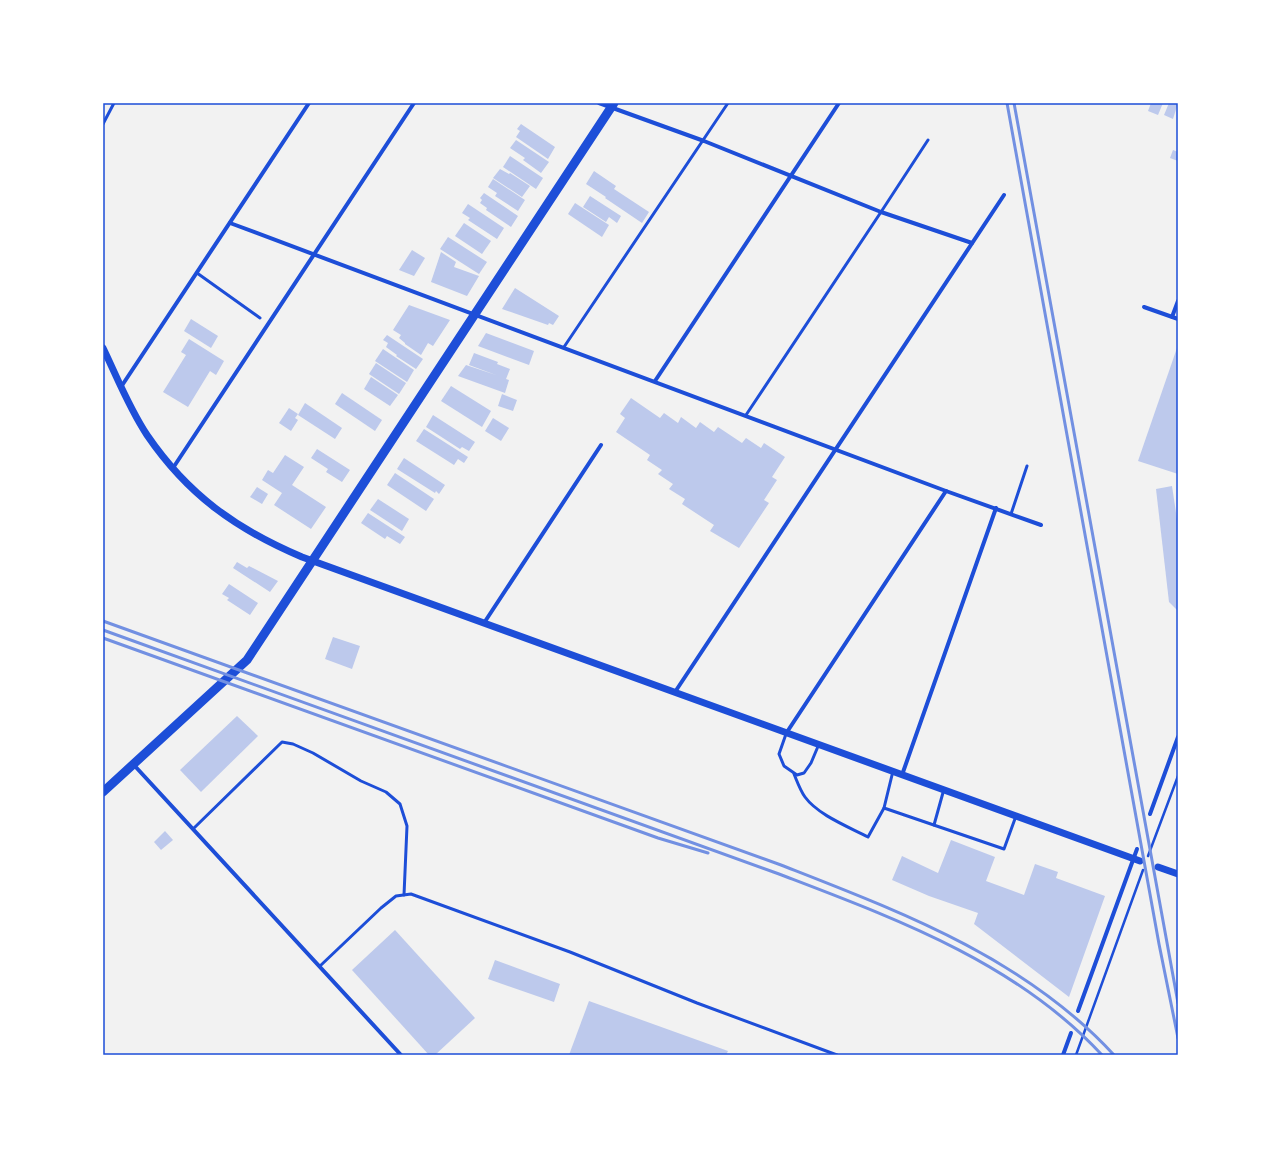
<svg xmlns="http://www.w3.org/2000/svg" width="1281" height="1158" font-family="'Varela Round',sans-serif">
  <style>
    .building { fill: #bdc9ec }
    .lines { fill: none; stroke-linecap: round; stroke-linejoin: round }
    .path { stroke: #1d4ed8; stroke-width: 2.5 }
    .service { stroke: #1d4ed8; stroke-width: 3 }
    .minor { stroke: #1d4ed8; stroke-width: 4 }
    .tertiary { stroke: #1d4ed8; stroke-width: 7 }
    .primary { stroke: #1d4ed8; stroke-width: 9 }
    .rail { stroke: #7290e2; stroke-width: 3 }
    .neatline { fill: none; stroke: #1d4ed8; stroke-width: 1.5 }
  </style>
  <rect width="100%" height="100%" fill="#f2f2f2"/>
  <g class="building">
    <path d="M1151,103H1163L1158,115L1148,111Z"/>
    <path d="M1169,103H1178L1173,119L1164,115Z"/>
    <path d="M521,124L555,147L548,159L516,137L520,131L517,129Z"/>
    <path d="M516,140L549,162L541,173L523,160L525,158L510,148Z"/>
    <path d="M1173,150L1178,152V161L1170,158Z"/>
    <path d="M510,156L543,178L536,189L503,167Z"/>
    <path d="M500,169L509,174L510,173L530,186L522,197L493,178Z"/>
    <path d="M594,171L616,186L614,189L649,212L642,223L605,198L606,197L586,184Z"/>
    <path d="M493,179L525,200L518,211L495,196L497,193L488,187Z"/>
    <path d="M484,193L518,216L511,227L486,210L487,208L480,203L482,200L480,198Z"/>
    <path d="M590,196L621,216L617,223L609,217L606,222L583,207Z"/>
    <path d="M575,203L609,225L602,237L568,214Z"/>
    <path d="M468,204L504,228L497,239L468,220L470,218L462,213Z"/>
    <path d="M464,223L491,241L482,254L455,236Z"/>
    <path d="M448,237L487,262L479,274L440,249Z"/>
    <path d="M412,250L425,258L414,276L399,270Z"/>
    <path d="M441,252L456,262L454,267L479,276L467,296L431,282Z"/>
    <path d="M515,288L559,316L553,325L549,323L548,325L502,309Z"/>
    <path d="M409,305L450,320L433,346L428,343L421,355L405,344V343L399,338L401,335L393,330Z"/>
    <path d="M191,319L218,336L211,348L184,331Z"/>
    <path d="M486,333L534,351L529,365L478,346Z"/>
    <path d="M387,335L423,359L416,369L396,356L397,355L386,347L388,343L383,340Z"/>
    <path d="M189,339L224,361L216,375L210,371L188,407L163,392L186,355L181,352Z"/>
    <path d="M1178,345V474L1138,461Z"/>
    <path d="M383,349L414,370L407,382L375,361Z"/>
    <path d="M474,353L498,362L497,364L510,369L506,379L509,380L505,393L458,376L466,365L496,375L469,365Z"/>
    <path d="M376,363L406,383L399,394L369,374Z"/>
    <path d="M371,377L398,395L390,406L364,389Z"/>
    <path d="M451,386L491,411L482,427L441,401Z"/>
    <path d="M342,393L382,420L375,431L335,404Z"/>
    <path d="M502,394L517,400L513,411L498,406Z"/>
    <path d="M631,398L660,418L664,413L678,423L681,417L696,428L700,422L714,432L718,427L742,443L746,438L761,448L764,443L785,457L772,477L777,480L764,500L769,503L739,548L710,531L714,525L682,504L685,499L669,489L673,484L658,474L662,470L647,460L650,455L616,432L625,418L620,414Z"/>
    <path d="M305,403L342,428L335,439L298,415Z"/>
    <path d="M289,408L298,414L295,418L298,420L291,431L279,423Z"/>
    <path d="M433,415L475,442L469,451L462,447L460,449L426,427Z"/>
    <path d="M493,418L509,428L501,441L485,431Z"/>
    <path d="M424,429L468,457L464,463L458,459L454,465L416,441Z"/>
    <path d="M317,449L350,470L342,482L326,472L328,469L311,458Z"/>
    <path d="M285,455L304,467L292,485L326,507L311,529L274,505L282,493L262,480L268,470L273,473Z"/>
    <path d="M404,458L445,485L439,494L436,491L435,493L397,469Z"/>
    <path d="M395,473L434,499L426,511L387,485Z"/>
    <path d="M1172,486L1178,526V611L1169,602L1156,489Z"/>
    <path d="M257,487L268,494L262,504L250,497Z"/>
    <path d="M378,499L409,519L402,531L370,510Z"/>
    <path d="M368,513L405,537L400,544L387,536L385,539L361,523Z"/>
    <path d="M237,562L247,568L249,566L278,581L270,592L233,568Z"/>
    <path d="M229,584L258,603L250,615L227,600L229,598L222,594Z"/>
    <path d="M333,637L360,646L352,669L325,659Z"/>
    <path d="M237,716L258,736L201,792L180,770Z"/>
    <path d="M165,831L173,840L161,850L154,842Z"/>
    <path d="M951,840L995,857L986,881L1024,895L1035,864L1058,872L1056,878L1105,896L1069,997L974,924L978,913L929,896L892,880L902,856L938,873Z"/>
    <path d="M395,930L475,1018L435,1055H429L352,970Z"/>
    <path d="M495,960L560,984L554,1002L488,979Z"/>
    <path d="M589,1001L728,1051L726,1055H569Z"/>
  </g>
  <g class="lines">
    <g class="path">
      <path d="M1148,856L1178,776"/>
      <path d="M1076,1055L1143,870"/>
    </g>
    <g class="service">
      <path d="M103,124L114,103"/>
      <path d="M197,273L260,318"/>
      <path d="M564,347L728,103"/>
      <path d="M746,415L881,212L928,140"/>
      <path d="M1011,514L1027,466"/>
      <path d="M786,734L779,754L784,766L797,775L804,773L811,763L819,744"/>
      <path d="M893,771L884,808L1004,849L1016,816"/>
      <path d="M794,774C797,781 800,790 805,797C818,815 849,827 868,837L884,808"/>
      <path d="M934,825L944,789"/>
      <path d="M193,829L282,742L293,744L313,753L361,781L386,792L400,804L407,826L404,895"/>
      <path d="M320,966L381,908L396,896L411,894L570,952L697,1003L837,1055"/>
    </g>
    <g class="minor">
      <path d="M599,103L704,141L881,212L972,243"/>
      <path d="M230,223L946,491L1041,525"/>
      <path d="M1144,307L1178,319"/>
      <path d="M1172,317L1178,301"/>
      <path d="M655,381L839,103"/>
      <path d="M121,387L309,103"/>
      <path d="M173,468L414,103"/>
      <path d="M484,623L601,445"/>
      <path d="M675,692L1004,195"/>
      <path d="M787,732L946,491"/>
      <path d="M133,764L401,1055"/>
      <path d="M902,775L996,508"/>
      <path d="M1150,814L1178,737"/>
      <path d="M1078,1011L1137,849"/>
      <path d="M1063,1055L1071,1033"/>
    </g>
    <g class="tertiary">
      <path d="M103,348C117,377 129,408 147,435C188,495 236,529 302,557L1140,861"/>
      <path d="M1158,867L1178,874"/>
    </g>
    <path class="primary" d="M103,792L247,660L614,103"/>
    <g class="rail">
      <path d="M1007,103L1159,944L1178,1038"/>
      <path d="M1014,103L1178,1003"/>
      <path d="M103,621L781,865C901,912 1025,958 1114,1055"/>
      <path d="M103,630L779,874C894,918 1016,962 1102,1055"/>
      <path d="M103,638L658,838L708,853"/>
    </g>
  </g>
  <rect width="1281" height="1158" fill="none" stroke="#ffffff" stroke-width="208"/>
  <rect x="104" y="104" width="1073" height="950" class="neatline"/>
</svg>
